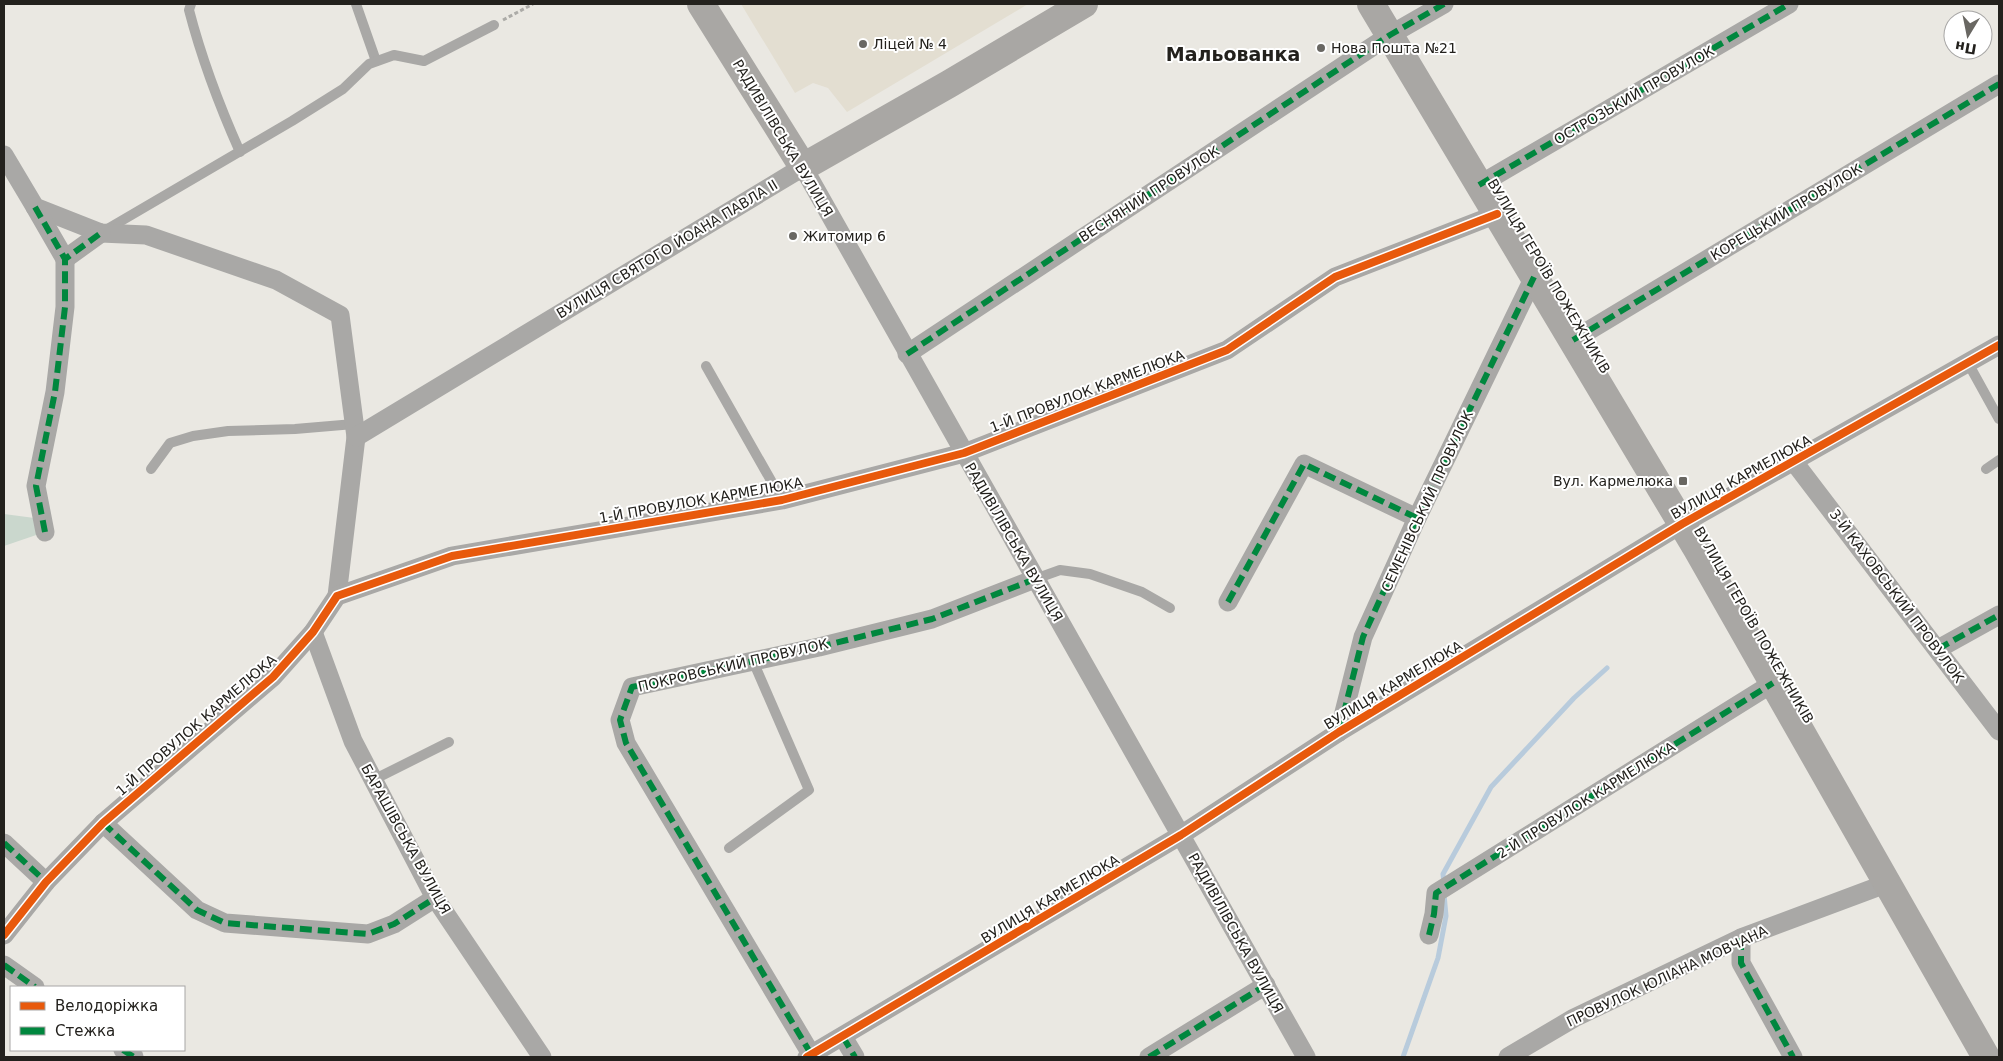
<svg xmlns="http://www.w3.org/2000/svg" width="2003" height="1061" font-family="'DejaVu Sans',sans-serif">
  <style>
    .built { fill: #e3ded1 }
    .green { fill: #cad7cd }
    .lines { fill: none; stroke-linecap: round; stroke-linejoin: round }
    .stream { stroke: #b8cbdc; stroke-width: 5 }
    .path { stroke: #acaba7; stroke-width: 3; stroke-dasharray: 4 2.5; stroke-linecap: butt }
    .lane { stroke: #a9a8a6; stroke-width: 10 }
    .street { stroke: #a9a8a6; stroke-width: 19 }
    .secondary { stroke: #a9a7a4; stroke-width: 28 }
    .quiet { stroke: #00873e; stroke-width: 6; stroke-dasharray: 12 6; stroke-linecap: butt }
    .cycleway-casing { stroke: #fff; stroke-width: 11 }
    .cycleway { stroke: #e8590c; stroke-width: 8 }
    .poi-dot { fill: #696762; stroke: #fff; stroke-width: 2 }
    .labels { text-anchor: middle; stroke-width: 4; stroke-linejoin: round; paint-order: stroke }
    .poi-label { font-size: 14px; fill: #23211d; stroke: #fff; text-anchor: start }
    .street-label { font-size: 14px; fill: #23211d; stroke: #fff }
    .district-label { font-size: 19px; font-weight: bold; fill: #23211d; stroke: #fff }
  </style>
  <rect width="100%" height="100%" fill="#eae8e2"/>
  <path class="built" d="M741,4H1028L847,112L828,88L813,83L795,93Z"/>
  <path class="green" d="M4,514L42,519L45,532L4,546Z"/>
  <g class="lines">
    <g class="stream">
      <path d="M1444,883L1443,874L1491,787L1574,698L1607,668"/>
      <path d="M1403,1057L1438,958L1446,916L1444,894"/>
    </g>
    <path class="path" d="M503,20L533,4"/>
    <g class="lane">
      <path d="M191,4L189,10C202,60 219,105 240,152"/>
      <path d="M356,4L376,61"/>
      <path d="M104,231L292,121L343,89L369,64L394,55L424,61L494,25"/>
      <path d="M1968,363L1999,419"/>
      <path d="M706,366L782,500"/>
      <path d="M151,469L170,443L193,436L228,431L295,429L354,424"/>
      <path d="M1986,469L1999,460"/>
      <path d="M1035,579L1060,570L1090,574L1142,592L1170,608"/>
      <path d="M373,780L449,742"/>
      <path d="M729,848L809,790L753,661"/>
    </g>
    <g class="street">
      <path d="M4,155L35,207L101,233L146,235L276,280L340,315L356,437L337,596"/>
      <path d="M1479,185L1789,4"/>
      <path d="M35,207L65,259L101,233"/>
      <path d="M1573,340L1999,84"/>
      <path d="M907,354L1390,35L1444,4"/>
      <path d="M356,437L803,167L1306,1057"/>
      <path d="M1794,462L1999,731"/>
      <path d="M45,532L36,486L55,392L65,307V259"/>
      <path d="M1228,602L1304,464L1417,518"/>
      <path d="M313,632L353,741L435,898L542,1057"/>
      <path d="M1938,649L1999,615"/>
      <path d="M1339,732L1363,637L1417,518L1534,277"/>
      <path d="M103,823L197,910L225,923L368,934L394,924L435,898"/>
      <path d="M4,843L46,882"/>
      <path d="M4,935L46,882L103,823L273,677L313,632L337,596L452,556L782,500L964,453L1227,350L1335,277L1497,214"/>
      <path d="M1429,935L1434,914L1436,893L1773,683"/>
      <path d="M1741,938V963L1793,1057"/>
      <path d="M4,965L35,987"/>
      <path d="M843,1037L855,1057"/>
      <path d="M123,1050L134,1057"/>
      <path d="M811,1054L626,743L620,720L632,687L819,647L932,619L1035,579"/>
      <path d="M807,1057L1181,835L1339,732L1682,524L1999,345"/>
      <path d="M1149,1057L1266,985"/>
      <path d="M1508,1057L1574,1018L1741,938L1888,883"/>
    </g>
    <g class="secondary">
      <path d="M701,4L803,167L949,84L1084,4"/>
      <path d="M1371,4L1697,549L1986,1057"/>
    </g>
    <g class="quiet">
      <path d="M1479,185L1789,4"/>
      <path d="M35,207L65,259L101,233"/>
      <path d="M1573,340L1999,84"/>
      <path d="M907,354L1390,35L1444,4"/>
      <path d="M45,532L36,486L55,392L65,307V259"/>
      <path d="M1228,602L1304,464L1417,518"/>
      <path d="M1938,649L1999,615"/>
      <path d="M1339,732L1363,637L1417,518L1534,277"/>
      <path d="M103,823L197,910L225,923L368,934L394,924L435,898"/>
      <path d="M4,843L46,882"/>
      <path d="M1429,935L1434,914L1436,893L1773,683"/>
      <path d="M1741,938V963L1793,1057"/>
      <path d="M4,965L35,987"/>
      <path d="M843,1037L855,1057"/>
      <path d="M123,1050L134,1057"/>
      <path d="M811,1054L626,743L620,720L632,687L819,647L932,619L1035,579"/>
      <path d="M1149,1057L1266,985"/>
    </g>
    <g class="cycleway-casing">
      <g id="cycleway">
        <path d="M4,935L46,882L103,823L273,677L313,632L337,596L452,556L782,500L964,453L1227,350L1335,277L1497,214"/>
        <path d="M807,1057L1181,835L1339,732L1682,524L1999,345"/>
      </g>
    </g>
    <use href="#cycleway" class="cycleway"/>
  </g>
  <g class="poi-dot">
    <circle cx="863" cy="44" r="5"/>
    <circle cx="1321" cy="48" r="5"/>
    <circle cx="793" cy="236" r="5"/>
    <rect x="1678" y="476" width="10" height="10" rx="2.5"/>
  </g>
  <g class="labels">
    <g class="poi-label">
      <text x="873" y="49">Ліцей № 4</text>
      <text x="1331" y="53">Нова Пошта №21</text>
      <text x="803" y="241">Житомир 6</text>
      <text x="1673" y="486" text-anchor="end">Вул. Кармелюка</text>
    </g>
    <g class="street-label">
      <text transform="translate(1634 95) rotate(-30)" y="5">ОСТРОЗЬКИЙ ПРОВУЛОК</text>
      <text transform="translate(783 138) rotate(59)" y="5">РАДИВІЛІВСЬКА ВУЛИЦЯ</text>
      <text transform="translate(1149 194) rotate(-33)" y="5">ВЕСНЯНИЙ ПРОВУЛОК</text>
      <text transform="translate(1786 212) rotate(-31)" y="5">КОРЕЦЬКИЙ ПРОВУЛОК</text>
      <text transform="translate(667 249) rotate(-31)" y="5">ВУЛИЦЯ СВЯТОГО ЙОАНА ПАВЛА II</text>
      <text transform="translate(1549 276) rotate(59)" y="5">ВУЛИЦЯ ГЕРОЇВ ПОЖЕЖНИКІВ</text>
      <text transform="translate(1087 391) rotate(-21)" y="5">1-Й ПРОВУЛОК КАРМЕЛЮКА</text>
      <text transform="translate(1741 477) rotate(-29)" y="5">ВУЛИЦЯ КАРМЕЛЮКА</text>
      <text transform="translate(701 500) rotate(-10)" y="5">1-Й ПРОВУЛОК КАРМЕЛЮКА</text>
      <text transform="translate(1427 501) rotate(-65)" y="5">СЕМЕНІВСЬКИЙ ПРОВУЛОК</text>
      <text transform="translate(1014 542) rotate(60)" y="5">РАДИВІЛІВСЬКА ВУЛИЦЯ</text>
      <text transform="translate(1897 596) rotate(53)" y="5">3-Й КАХОВСЬКИЙ ПРОВУЛОК</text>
      <text transform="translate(1754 625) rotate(60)" y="5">ВУЛИЦЯ ГЕРОЇВ ПОЖЕЖНИКІВ</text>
      <text transform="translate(733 665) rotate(-13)" y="5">ПОКРОВСЬКИЙ ПРОВУЛОК</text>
      <text transform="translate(1393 685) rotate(-31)" y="5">ВУЛИЦЯ КАРМЕЛЮКА</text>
      <text transform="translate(196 725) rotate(-41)" y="5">1-Й ПРОВУЛОК КАРМЕЛЮКА</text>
      <text transform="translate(1586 800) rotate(-32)" y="5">2-Й ПРОВУЛОК КАРМЕЛЮКА</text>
      <text transform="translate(406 839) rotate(61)" y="5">БАРАШІВСЬКА ВУЛИЦЯ</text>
      <text transform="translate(1050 899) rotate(-31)" y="5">ВУЛИЦЯ КАРМЕЛЮКА</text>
      <text transform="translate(1236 933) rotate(61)" y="5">РАДИВІЛІВСЬКА ВУЛИЦЯ</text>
      <text transform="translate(1667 976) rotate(-25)" y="5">ПРОВУЛОК ЮЛІАНА МОВЧАНА</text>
    </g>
    <g class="district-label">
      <text x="1233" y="61">Мальованка</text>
    </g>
  </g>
  <rect width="2003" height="1061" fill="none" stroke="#23211d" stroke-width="10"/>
  <rect x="10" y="986" width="175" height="65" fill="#ffffff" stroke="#a7a6a5"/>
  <rect x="20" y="1002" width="25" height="8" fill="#e8590c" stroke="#a7a6a5"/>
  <text x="55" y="1011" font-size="15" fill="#23211d">Велодоріжка</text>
  <rect x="20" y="1027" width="25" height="8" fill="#00873e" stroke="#a7a6a5"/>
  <text x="55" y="1036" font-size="15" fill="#23211d">Стежка</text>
  <g transform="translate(1968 35) rotate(190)"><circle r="24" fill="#ffffff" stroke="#a7a6a5"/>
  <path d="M0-4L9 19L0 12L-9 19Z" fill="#696762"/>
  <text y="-8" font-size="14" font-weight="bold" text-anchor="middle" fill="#23211d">Пн</text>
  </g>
</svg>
